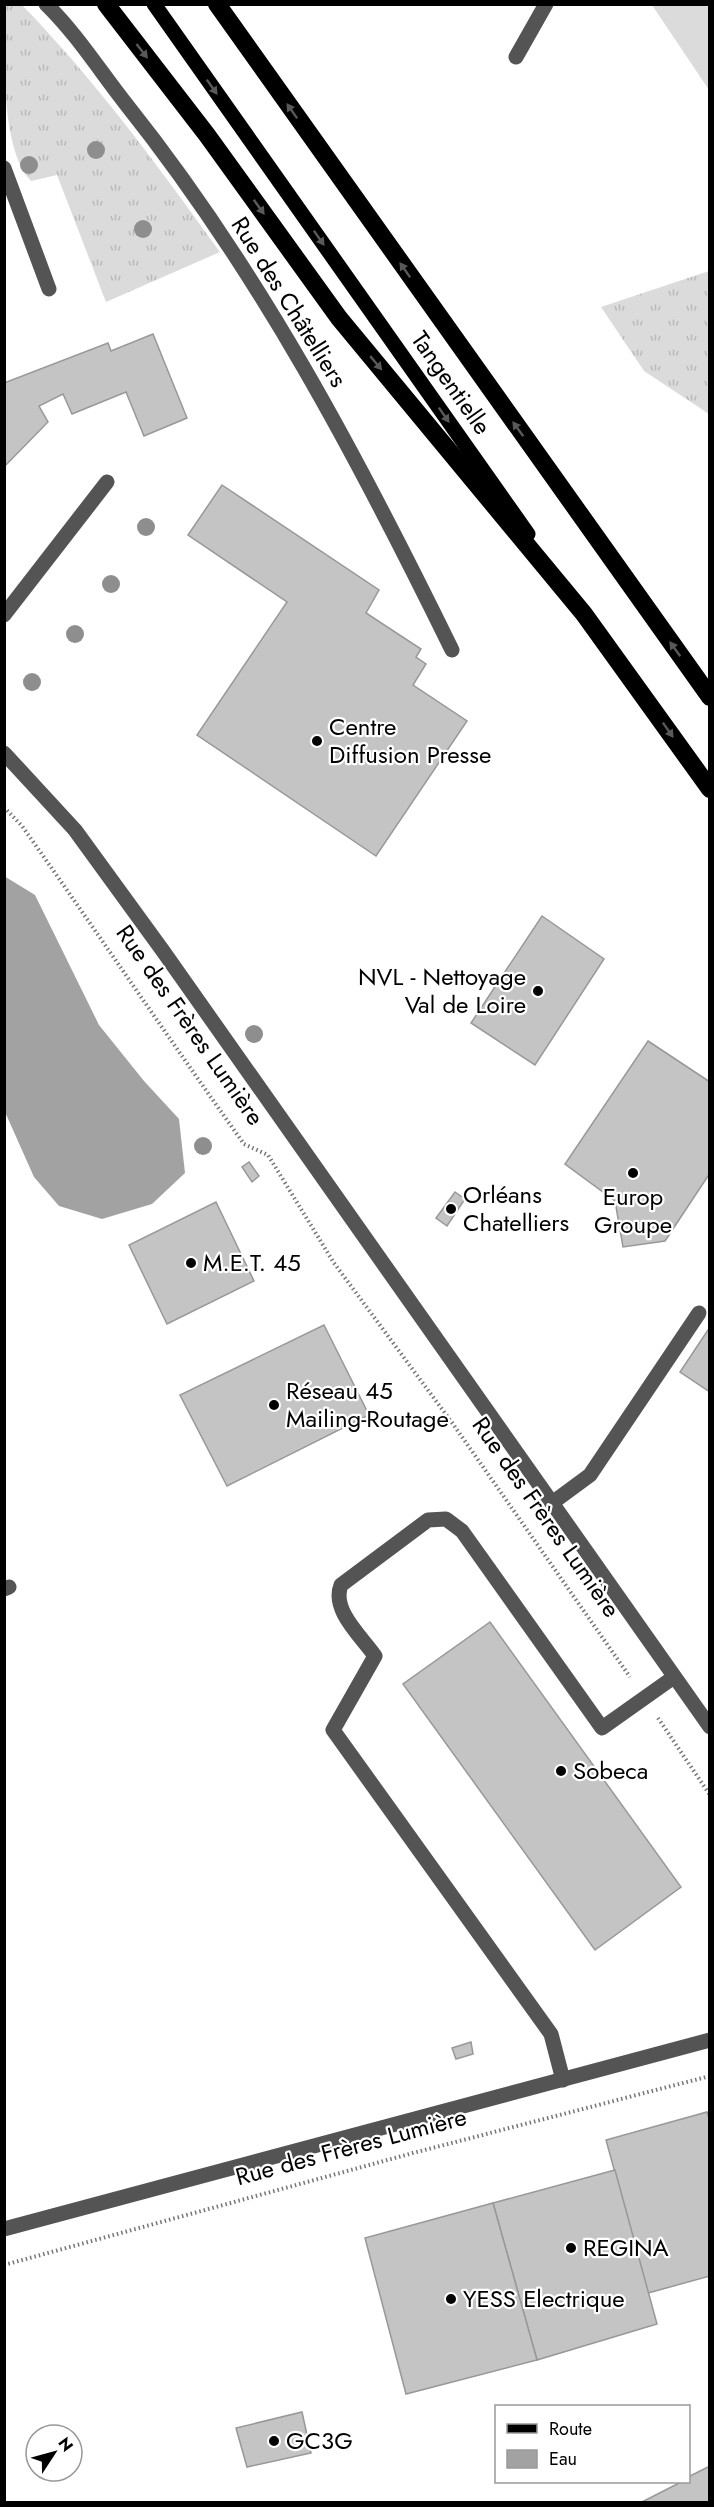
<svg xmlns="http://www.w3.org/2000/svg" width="714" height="2507" font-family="Jost,sans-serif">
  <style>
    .grass { fill: url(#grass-tufts) }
    .pitch { fill: #dbdbdb }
    .water { fill: #a2a2a2 }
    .building { fill: #c4c4c4; stroke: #989898; stroke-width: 1.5 }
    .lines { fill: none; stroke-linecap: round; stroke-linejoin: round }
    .path { stroke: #767676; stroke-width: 4; stroke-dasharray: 1.5 3; stroke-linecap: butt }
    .minor { stroke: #545454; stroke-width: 15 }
    .major { stroke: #000; stroke-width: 15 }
    .highway { stroke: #000; stroke-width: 18 }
    .tree { fill: #8e8e8e }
    .oneway { fill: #595959 }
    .poi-dot { fill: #000; stroke: #fff; stroke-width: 2 }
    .labels { text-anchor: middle; stroke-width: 4.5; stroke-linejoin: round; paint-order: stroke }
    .street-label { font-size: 24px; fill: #000; stroke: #fff }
    .poi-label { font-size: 24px; fill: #000; stroke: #fff; text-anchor: start }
  </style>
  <defs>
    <pattern id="grass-tufts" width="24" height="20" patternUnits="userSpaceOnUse" patternTransform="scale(1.5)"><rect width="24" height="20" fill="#dbdbdb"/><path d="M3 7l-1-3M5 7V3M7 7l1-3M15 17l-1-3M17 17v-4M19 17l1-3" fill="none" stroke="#bababa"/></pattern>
  </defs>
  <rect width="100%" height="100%" fill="#fff"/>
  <g class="grass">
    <path d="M4,5H22C96,81 158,166 220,252L106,302L57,175L31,181C0,150 4,50 4,5Z"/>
    <path d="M709,271H710L709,414L644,371L601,307Z"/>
  </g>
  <path class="pitch" d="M652,5H709V90Z"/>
  <path class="water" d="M4,876L35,895L99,1025L144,1081L179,1119L185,1173L152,1204L102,1219L59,1206L34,1177L5,1112Z"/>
  <g class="building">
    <path d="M153,334L187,418L144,436L126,392L72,414L63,394L39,406L48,422L4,467V383L108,343L111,351Z"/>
    <path d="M222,485L379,590L366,613L421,649L416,657L426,664L413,685L467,721L376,856L197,735L287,602L188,535Z"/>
    <path d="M542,916L604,959L535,1065L471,1023Z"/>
    <path d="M648,1041L710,1082V1173L665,1241L623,1247L615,1201L565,1164Z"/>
    <path d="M249,1162L259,1176L252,1182L242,1167Z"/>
    <path d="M455,1192L465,1199L447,1226L436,1218Z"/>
    <path d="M216,1202L254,1281L167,1324L129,1245Z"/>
    <path d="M324,1325L369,1415L227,1486L180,1395Z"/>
    <path d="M710,1327V1392L680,1372Z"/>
    <path d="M490,1622L681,1887L595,1950L403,1684Z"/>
    <path d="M471,2042L473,2054L456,2059L452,2048Z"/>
    <path d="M707,2112L710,2121V2276L648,2293L606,2140Z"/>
    <path d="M615,2170L657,2324L537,2360L493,2203Z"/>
    <path d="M493,2203L537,2360L406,2394L365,2238Z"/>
    <path d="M302,2412L311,2453L247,2467L236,2428Z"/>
    <path d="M710,2466V2502H642L681,2482H688V2477Z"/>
  </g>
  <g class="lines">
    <g class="path">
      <path d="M4,807L22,826C97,932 169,1039 244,1144L268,1155L334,1263L453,1424L630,1677"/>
      <path d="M658,1718L710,1795"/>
      <path d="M4,2265L413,2153L710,2076"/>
    </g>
    <g class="minor">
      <path d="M46,4C76,33 100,71 126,104C260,272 358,458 452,650"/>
      <path d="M516,57L546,4"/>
      <path d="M4,168L49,289"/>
      <path d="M4,615L107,482"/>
      <path d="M4,753L75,830L163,951L710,1727"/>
      <path d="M552,1503L590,1475L699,1313"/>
      <path d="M4,1589L9,1587"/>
      <path d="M563,2080L551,2034L333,1730L375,1656C361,1636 331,1610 341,1585L428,1520L446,1519L462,1531L602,1728L674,1677"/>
      <path d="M4,2229L710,2040"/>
    </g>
    <path class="major" d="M154,4L528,534"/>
    <g class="highway">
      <path d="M106,4L207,135L339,318L584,614L710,789"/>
      <path d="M217,4L710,697"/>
    </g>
  </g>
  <g class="tree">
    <circle cx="96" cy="150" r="9"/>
    <circle cx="29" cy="165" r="9"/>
    <circle cx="143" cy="229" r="9"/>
    <circle cx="146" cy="527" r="9"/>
    <circle cx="111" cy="584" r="9"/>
    <circle cx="75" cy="634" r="9"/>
    <circle cx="32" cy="682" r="9"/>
    <circle cx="254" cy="1034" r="9"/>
    <circle cx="203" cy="1146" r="9"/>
  </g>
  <defs><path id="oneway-solid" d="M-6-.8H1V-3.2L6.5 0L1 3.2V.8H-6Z" transform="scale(1.5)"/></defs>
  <g class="oneway">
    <use href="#oneway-solid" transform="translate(142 51) rotate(52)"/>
    <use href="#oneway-solid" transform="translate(212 87) rotate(55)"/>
    <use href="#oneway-solid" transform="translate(292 111) rotate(-125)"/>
    <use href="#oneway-solid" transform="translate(259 207) rotate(54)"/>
    <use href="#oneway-solid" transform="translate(319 238) rotate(55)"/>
    <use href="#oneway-solid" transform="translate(405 270) rotate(-125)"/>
    <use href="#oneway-solid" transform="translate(376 363) rotate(50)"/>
    <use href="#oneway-solid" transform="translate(444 415) rotate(55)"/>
    <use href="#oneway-solid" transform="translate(518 429) rotate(-126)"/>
    <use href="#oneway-solid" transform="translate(675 649) rotate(-126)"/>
    <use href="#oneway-solid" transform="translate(668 730) rotate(55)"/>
  </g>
  <g class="poi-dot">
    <circle cx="317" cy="741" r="6"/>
    <circle cx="538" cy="991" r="6"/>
    <circle cx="633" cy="1173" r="6"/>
    <circle cx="451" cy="1209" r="6"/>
    <circle cx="191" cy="1263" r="6"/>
    <circle cx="274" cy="1405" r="6"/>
    <circle cx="561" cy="1771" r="6"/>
    <circle cx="571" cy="2248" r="6"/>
    <circle cx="451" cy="2299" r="6"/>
    <circle cx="274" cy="2441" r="6"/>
  </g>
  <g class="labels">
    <g class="street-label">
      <text transform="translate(289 302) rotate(58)" y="8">Rue des Châtelliers</text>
      <text transform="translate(451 383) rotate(55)" y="8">Tangentielle</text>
      <text transform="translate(190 1025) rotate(55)" y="8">Rue des Frères Lumière</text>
      <text transform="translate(546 1517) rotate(55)" y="8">Rue des Frères Lumière</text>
      <text transform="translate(351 2147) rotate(-15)" y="8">Rue des Frères Lumière</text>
    </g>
    <g class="poi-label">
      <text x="329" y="735">Centre<tspan x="329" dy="28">Diffusion Presse</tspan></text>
      <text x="526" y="985" text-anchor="end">NVL - Nettoyage<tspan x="526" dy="28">Val de Loire</tspan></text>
      <text x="463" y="1203">Orléans<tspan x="463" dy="28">Chatelliers</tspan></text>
      <text x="633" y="1205" text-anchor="middle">Europ<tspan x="633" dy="28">Groupe</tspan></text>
      <text x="203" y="1271">M.E.T. 45</text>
      <text x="286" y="1399">Réseau 45<tspan x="286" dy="28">Mailing-Routage</tspan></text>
      <text x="573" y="1779">Sobeca</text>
      <text x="583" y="2256">REGINA</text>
      <text x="463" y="2307">YESS Electrique</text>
      <text x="286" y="2449">GC3G</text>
    </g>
  </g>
  <rect width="714" height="2507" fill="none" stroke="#000000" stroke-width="12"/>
  <rect x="495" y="2405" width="195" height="78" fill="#ffffff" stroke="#999999" stroke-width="1.5"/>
  <rect x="507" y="2424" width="30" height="9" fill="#000000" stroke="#999999" stroke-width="1.5"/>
  <text x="549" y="2435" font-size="18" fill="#000000">Route</text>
  <rect x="507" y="2450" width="30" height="18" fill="#a2a2a2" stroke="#999999" stroke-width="1.5"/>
  <text x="549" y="2465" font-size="18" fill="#000000">Eau</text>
  <g transform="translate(54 2453) rotate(54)"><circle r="28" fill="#ffffff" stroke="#999999" stroke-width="1.5"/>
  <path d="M0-4.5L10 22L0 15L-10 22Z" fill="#000000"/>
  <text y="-9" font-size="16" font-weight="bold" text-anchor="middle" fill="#000000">N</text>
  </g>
</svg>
